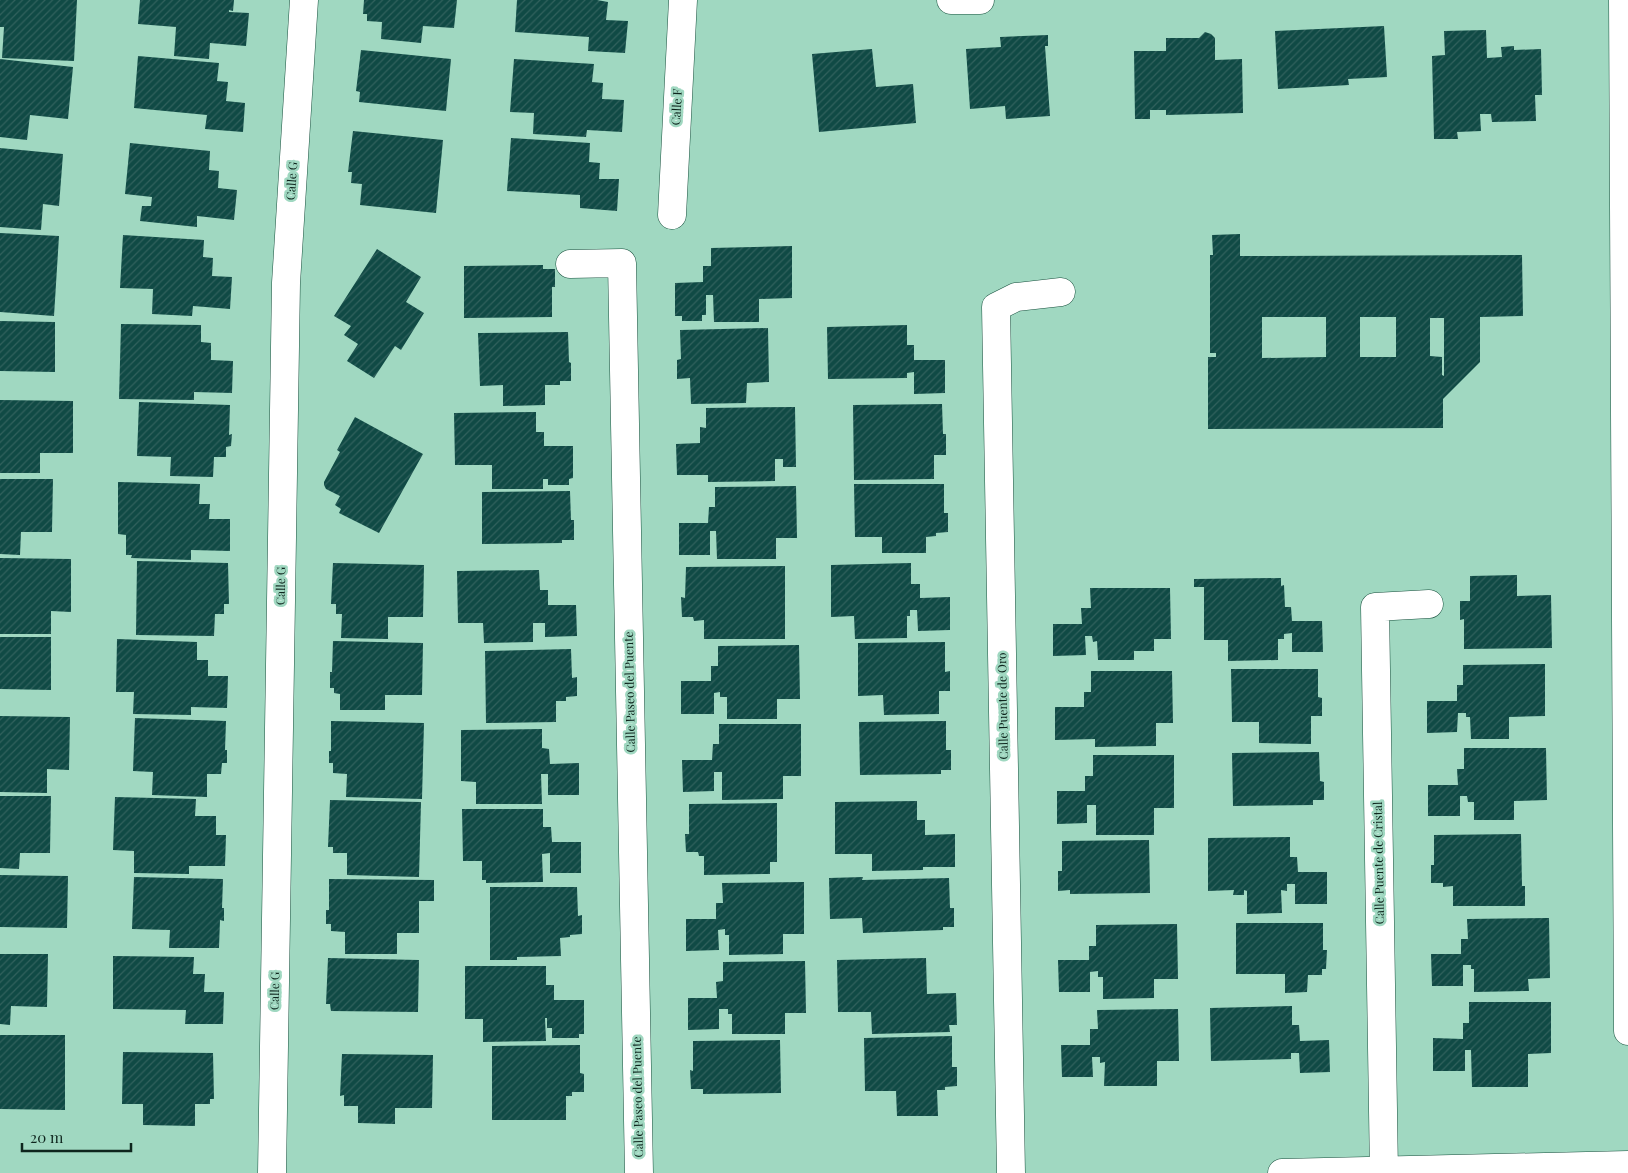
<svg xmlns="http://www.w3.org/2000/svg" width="1628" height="1173" font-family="'Playfair Display',serif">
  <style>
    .building { fill: url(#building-hatch); fill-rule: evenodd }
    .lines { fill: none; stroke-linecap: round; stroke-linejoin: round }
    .street-casing { stroke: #18513e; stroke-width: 29 }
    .street { stroke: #fff; stroke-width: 28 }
    .labels { text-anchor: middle; stroke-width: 5; stroke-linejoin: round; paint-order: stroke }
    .street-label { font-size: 12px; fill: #0e251d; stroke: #a0d8c1 }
  </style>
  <defs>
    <pattern id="building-hatch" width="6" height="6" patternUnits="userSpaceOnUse" patternTransform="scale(1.25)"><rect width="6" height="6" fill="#104a45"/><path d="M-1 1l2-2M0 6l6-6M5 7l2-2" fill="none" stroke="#31615d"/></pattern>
  </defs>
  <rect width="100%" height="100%" fill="#a0d8c1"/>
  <g class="building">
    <path d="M0,0H77L74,61L2,58L4,27H0Z"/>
    <path d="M140,0H234L233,11L229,10V12L249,13L246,46L210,43L209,59L174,56L176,27L138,24Z"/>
    <path d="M364,0H457L454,28L423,26L421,43L381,39L382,22L367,21V14H363Z"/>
    <path d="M517,0H597L608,2L606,20L628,21L625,53L588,51L589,37L515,32Z"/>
    <path d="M1384,26L1387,77L1348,79L1349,85L1278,89L1275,31Z"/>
    <path d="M1486,30L1487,58L1502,57L1501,47L1514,46V50L1541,49L1542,95H1535L1536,121L1492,122L1491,114H1480L1481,131L1457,132L1458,139H1434L1432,56L1445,55L1444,31Z"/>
    <path d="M1205,32L1211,34L1215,38V60L1242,59L1243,113L1166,115V110H1150V119H1135L1134,51H1166V38H1199Z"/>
    <path d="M1048,35V46H1045L1050,116L1006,119L1005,106L970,109L966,49L1001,47L1000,37Z"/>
    <path d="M872,49L876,87L913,84L916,123L819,132L812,54Z"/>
    <path d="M361,50L451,59L446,111L359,102L360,92L356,91Z"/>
    <path d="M138,56L219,63L217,81L228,82L226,101L245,103L243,132L205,129L207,115L134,108Z"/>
    <path d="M0,59L73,67L68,119L30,115L27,140L0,137Z"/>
    <path d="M514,59L594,64L592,82L603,83L602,99L624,100L622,132L587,130L586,137L533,134L534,113L510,112Z"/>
    <path d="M353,131L443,140L436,213L360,205L362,184L351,183L352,172H348Z"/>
    <path d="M511,138L590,143L589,162L600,163L599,179H619L617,211L580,208V195L507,191Z"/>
    <path d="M130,143L210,151L209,170L219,171L218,188L237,190L234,220L197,216V227L140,221L142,206H151L152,197L125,194Z"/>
    <path d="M0,148L63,154L59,206L43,204L41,230L0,227Z"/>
    <path d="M0,233L59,236L54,316L0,312Z"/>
    <path d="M1240,234V256L1522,255L1523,316L1480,317V362L1443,399V428L1208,429V357H1216V353H1210V255H1213L1212,235ZM1262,317H1326V357L1262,358ZM1360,317H1396V357H1360ZM1430,318H1444V376L1442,375V357L1430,356Z"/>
    <path d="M123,235L204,240L203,257L213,258L212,276L232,277L230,309L193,306L192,316L152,314L153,289L120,288Z"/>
    <path d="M792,246V298L759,299V322H714L713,295H706V315H702V321H682V316H675V283L703,282V266H711V248Z"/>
    <path d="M377,249L421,277L406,302L424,313L401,350L395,346L374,378L347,361L358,344L344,335L351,326L334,316Z"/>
    <path d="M543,265V269H555V287H552V317L464,318V266Z"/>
    <path d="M0,321L55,322V372L0,371Z"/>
    <path d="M121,324L201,325V342L211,343V360L233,361L232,393L194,392V400L119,399Z"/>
    <path d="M907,325V345H914V360H945V393L914,394V372L907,373V378L828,379L827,327Z"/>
    <path d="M768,328L769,382L747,383L746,403L691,404L690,378L677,379V360L681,359L680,330Z"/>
    <path d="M568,332L569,362L571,363V381H560V385H545V405L503,406V385L480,386L478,333Z"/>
    <path d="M0,400L73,401V453H40V473H0Z"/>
    <path d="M139,402L230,405L229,435L232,434L231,446L226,447V457H214L213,477L170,476L171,457L137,456Z"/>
    <path d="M942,404L943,434H946V455H934V479L854,480L853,405Z"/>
    <path d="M795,407L796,467H783V459H775V481L708,482V475H677L676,444L700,443V427L706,428V408Z"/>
    <path d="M536,412V432H544V446H573V478L569,479V485H548V479H543V489H492V465H455L454,413Z"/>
    <path d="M355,417L423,454L379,533L339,513L341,509L335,505L340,496L326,489L324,485V482L340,452L337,450Z"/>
    <path d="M0,479H53L52,532H21L20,555L0,554Z"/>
    <path d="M118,482L200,484L199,504H210L209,519H230V551L191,550V560L131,558L132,555H126V535L118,534Z"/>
    <path d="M854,484H944V513H948V532L936,533V536L926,537V553H882V537H855Z"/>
    <path d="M796,486L797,538H776V559H717L716,531H710V555H679V523H708L709,507H715V487Z"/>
    <path d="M570,491L571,520H574V540H562V543L482,544V492Z"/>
    <path d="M0,558L71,559V612L51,611V634H0Z"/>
    <path d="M137,561L228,563L229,604H224V614H215L214,636L136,635Z"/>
    <path d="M333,563L424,565L423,617H388V639L341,638L342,614H336V604H331Z"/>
    <path d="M911,563V584H920V598L950,597V630L918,631L917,610H910V616H907V638L855,639L854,616L831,617V565Z"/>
    <path d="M785,566V639H704V620L694,621L693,617H682L681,597L685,598L686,567Z"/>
    <path d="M539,570L540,590H548V605H576L577,636L545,637V623H533V642L484,643L483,623H458L457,571Z"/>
    <path d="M1517,575V596L1551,595L1552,648L1464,649V619L1460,620V601H1470V576Z"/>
    <path d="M1281,578V586L1284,585L1285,607H1291L1292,621H1322L1323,652H1292V633L1284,634V639H1278V660L1228,661V640H1204V587H1194V579Z"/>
    <path d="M1090,588H1170L1171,639H1154V651H1134V660H1098L1097,641L1093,642L1092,636H1085L1086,655L1053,656V624H1082L1081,608H1091Z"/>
    <path d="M0,637H51V690L0,689Z"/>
    <path d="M117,639L197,642V660H208V676H228L227,708L191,707V715L133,714L134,692H116Z"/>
    <path d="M333,641L423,643L422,695H385V710H340V694L334,693V688H330V672H332Z"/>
    <path d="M945,642V672L950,671V691H939V714L884,715L883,695L858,696V643Z"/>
    <path d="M799,645L800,699H777V719H727V697H720V692L714,693V714H681V681H711V666H718V646Z"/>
    <path d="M571,649L572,678L577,677V696L566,697V701H556V722L486,723L485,651Z"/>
    <path d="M1545,664V716L1509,717V739H1471L1470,717H1466V713H1458L1457,732L1427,733V701H1457V685H1463V665Z"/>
    <path d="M1231,669H1318V697L1322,698V716H1311V744L1259,743V722H1232Z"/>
    <path d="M1091,671H1172L1173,723H1156V746L1095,747V739L1055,740V707H1084V692H1091Z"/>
    <path d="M0,716L70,717L69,770L47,769V793L0,792Z"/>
    <path d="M135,718L226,721L225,750H227V763H222L221,774H207V797L152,795L153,772L133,771Z"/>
    <path d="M331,721L424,723L422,799L346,797L347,774L333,773V763H329V751H331Z"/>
    <path d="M946,721V750H951V770H941V774L860,775L859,722Z"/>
    <path d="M719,724H801V776H783V799L722,800V772H714V791L683,792L682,760H712L713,744H719Z"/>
    <path d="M542,729V748L549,749L550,764L579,763V795H548V774H541L542,804H476V782L461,781V730Z"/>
    <path d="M1464,748H1546L1547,800L1514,801V820H1474V802H1468L1467,796H1460V816H1428V785H1458L1457,769H1464Z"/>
    <path d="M1319,752L1320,781L1324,782V800H1313V805L1233,806L1232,753Z"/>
    <path d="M1093,755H1174V808H1154V835H1096V805H1087V823L1057,824V791H1085V776H1093Z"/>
    <path d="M0,796H51L50,853H20L19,869L0,868Z"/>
    <path d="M115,797L196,799L195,816H216V835H226L225,866H189V874L134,873V851L113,850Z"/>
    <path d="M330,800L421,802L419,877L347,875V853H333V847H328Z"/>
    <path d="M917,801V820H925V835L955,834V867H923V870L872,871V854H835V802Z"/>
    <path d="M777,803V862H770V874L704,875V856H699L698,852H686L685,834H689V804Z"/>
    <path d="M462,809H543V827H551L552,842H581V873H550V853L542,854L543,882L486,883V880H482V861H463Z"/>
    <path d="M1521,834L1522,886H1525V906H1453V886L1443,887V883H1431V865H1434V835Z"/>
    <path d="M1290,837V857H1297L1298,872H1327V904H1295V884H1287V891L1281,890L1282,913L1247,914V891L1244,890V895H1233L1234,890L1208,891V838Z"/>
    <path d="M1149,840L1150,893L1070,894V890L1058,891V871H1062V841Z"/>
    <path d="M0,875L68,876L67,928L0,927Z"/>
    <path d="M134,877L223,879L222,908H224V921L220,920L219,948H169L170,930L132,929Z"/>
    <path d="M863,877L862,880L949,878L950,908H954V927H943V930L863,933L862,918L830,919L829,878Z"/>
    <path d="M329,879L434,880V901H419V933H397V954H345V932L331,931V924H326V910H329Z"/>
    <path d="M804,882V934H783V954L729,955V935H725V929L718,930L719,950L686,951V919H716V903H723L722,883Z"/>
    <path d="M490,887H577L578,916L582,915V934L570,935V937L560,938L561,956L517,957V960H490Z"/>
    <path d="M1549,918L1550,978L1528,979L1529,991L1474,992V969H1471V965H1463V986H1432L1431,954H1461V939H1468L1467,919Z"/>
    <path d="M1236,923H1323V950H1327L1326,969H1322V975H1308L1307,992L1285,993V974H1236Z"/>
    <path d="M1177,924L1178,979H1154V998L1103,999V977H1098V971L1090,972V992H1059L1058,960H1089V946H1096V925Z"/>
    <path d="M0,954H48L47,1007L11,1006L10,1025L0,1024Z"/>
    <path d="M113,956L194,957L193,974H205L204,992H224L223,1024H185L186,1010L113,1009Z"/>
    <path d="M328,958L419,960L418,1012L331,1011L330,1004H326Z"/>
    <path d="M926,958L927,994L956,993L957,1025H949L950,1032L872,1034L871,1012H838L837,960Z"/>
    <path d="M805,961L806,1013H785V1034H732V1014H728V1009H719V1029L688,1030V998H717L716,982L723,981V962Z"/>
    <path d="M465,966H546V985H554V1000H584V1034H579V1038H552V1028H547V1018H545L546,1041L483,1042V1019H465Z"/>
    <path d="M1469,1002H1551V1053L1528,1054V1087H1472L1471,1050H1465V1071H1433V1038L1463,1039V1023H1469Z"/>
    <path d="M1292,1006V1025H1299L1300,1041L1329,1040L1330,1072L1300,1073L1299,1053H1291V1059L1211,1061L1210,1008Z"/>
    <path d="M1178,1009L1179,1061H1157V1086H1104L1105,1062L1100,1063V1057H1092L1093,1077H1062L1061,1045H1090V1029H1098L1097,1010Z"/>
    <path d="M0,1035H65V1110L0,1109Z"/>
    <path d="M952,1036V1067H957V1086L945,1087V1090H937L938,1116H897L896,1091H865L864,1038Z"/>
    <path d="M780,1040L781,1093L703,1094V1089H691L690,1070L693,1071V1041Z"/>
    <path d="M580,1045V1073L584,1074V1092H572V1096H566V1120H492V1046Z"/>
    <path d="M123,1052L213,1053L214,1099H210V1104H195V1126L143,1125V1104H122Z"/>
    <path d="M342,1054L433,1055L432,1108H395V1124L358,1123V1106H344V1095L340,1096Z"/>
  </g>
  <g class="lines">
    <g class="street-casing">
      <g id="street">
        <path d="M951,0H980"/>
        <path d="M1623,0L1628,1031"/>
        <path d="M672,215L683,0"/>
        <path d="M570,264L622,263L639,1173"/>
        <path d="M272,1173L286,283L304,0"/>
        <path d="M1011,1173L996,307L1016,297L1061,292"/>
        <path d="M1282,1173L1628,1165"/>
        <path d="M1384,1173L1375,607L1429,604"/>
      </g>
    </g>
    <use href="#street" class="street"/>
  </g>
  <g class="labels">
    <g class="street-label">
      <text transform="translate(677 107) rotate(-87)" y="4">Calle F</text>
      <text transform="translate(292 181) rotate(-86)" y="4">Calle G</text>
      <text transform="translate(281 586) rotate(-89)" y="4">Calle G</text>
      <text transform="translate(630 692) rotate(-91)" y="4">Calle Paseo del Puente</text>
      <text transform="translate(1003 706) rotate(-91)" y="4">Calle Puente de Oro</text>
      <text transform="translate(1379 863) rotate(-91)" y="4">Calle Puente de Cristal</text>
      <text transform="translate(275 991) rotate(-89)" y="4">Calle G</text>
      <text transform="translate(638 1097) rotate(-91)" y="4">Calle Paseo del Puente</text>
    </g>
  </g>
  <path d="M22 1143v8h109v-8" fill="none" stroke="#0e251d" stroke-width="2.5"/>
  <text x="30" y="1143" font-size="15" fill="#0e251d" stroke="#a0d8c1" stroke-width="4" paint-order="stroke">20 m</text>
</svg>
